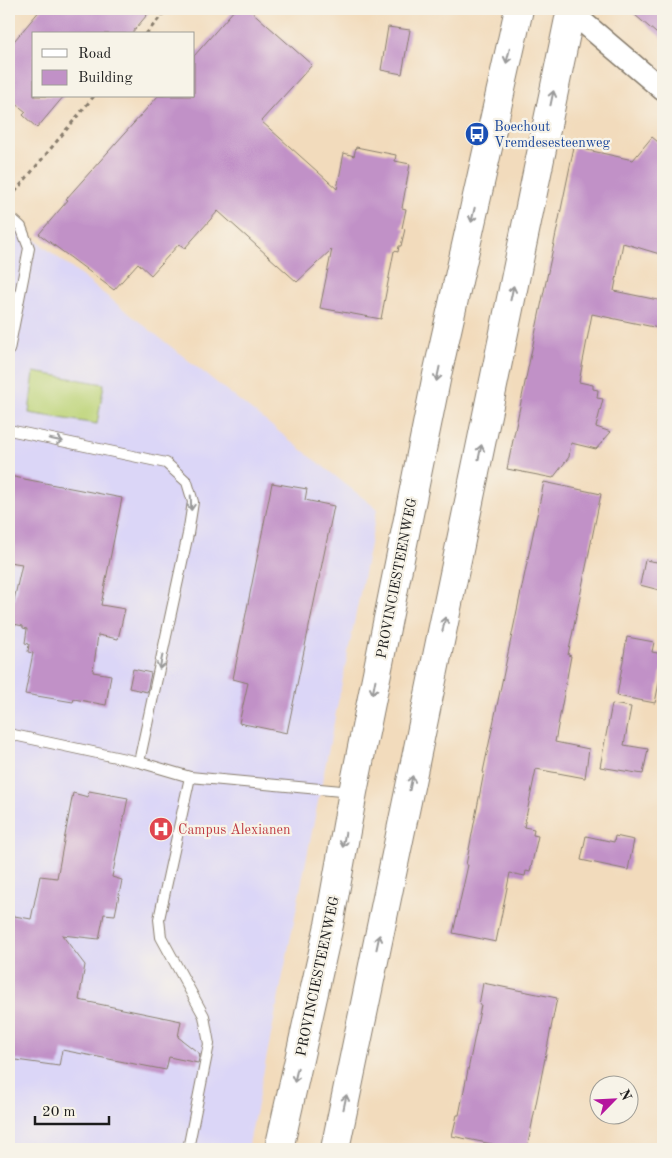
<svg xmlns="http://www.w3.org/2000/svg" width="672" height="1158" font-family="'Old Standard TT',serif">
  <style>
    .built { fill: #dbd6f7 }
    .green { fill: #bdd479; stroke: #6c784a }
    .building { fill: #c191c7 }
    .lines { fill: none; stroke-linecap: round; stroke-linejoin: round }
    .lane-casing { stroke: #877c6c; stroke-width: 12 }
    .street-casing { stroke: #877c6c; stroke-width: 24 }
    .primary-casing { stroke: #877c6c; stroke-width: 30 }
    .path { stroke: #877c6c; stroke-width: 3; stroke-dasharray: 4 4; stroke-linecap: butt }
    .lane { stroke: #fff; stroke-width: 10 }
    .street { stroke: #fff; stroke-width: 21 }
    .primary { stroke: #fff; stroke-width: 28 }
    .oneway { stroke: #999 }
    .labels { text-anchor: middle; stroke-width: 4.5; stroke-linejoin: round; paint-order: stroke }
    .transit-label { font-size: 14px; fill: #164399; stroke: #f7f3e8; text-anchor: start }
    .street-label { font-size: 14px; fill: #1c1c1c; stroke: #f7f3e8 }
    .health-label { font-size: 14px; fill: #be3a42; stroke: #f7f3e8; text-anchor: start }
  </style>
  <rect width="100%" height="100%" fill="#f7f3e8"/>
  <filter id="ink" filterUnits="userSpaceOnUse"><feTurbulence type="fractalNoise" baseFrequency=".02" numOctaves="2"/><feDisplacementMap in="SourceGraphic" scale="10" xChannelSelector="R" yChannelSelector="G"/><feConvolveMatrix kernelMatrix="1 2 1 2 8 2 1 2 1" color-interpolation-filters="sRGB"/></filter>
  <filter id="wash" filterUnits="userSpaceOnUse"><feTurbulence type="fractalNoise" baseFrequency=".0096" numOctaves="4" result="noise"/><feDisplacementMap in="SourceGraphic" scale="20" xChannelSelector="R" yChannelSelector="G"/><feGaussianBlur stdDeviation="1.12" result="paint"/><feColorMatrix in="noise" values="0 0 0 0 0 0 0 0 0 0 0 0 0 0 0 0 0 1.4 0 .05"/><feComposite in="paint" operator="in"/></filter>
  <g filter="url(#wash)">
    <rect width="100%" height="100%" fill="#f2dbbc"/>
    <path class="built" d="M9,219L377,509L248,1149H9Z"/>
    <path class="green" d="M34,372L104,384L97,424L29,413Z"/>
    <g id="blocks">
      <g class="building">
        <path d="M41,9H152L131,34H34V96H64L37,128L23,115L26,112L9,98V47Z"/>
        <path d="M235,9H249L312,65L261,121L337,189L344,153L354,156L356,147L396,155L395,161L410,164L402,208L406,209L402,228L405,229L401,246H399L398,252L394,251L381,319L320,308L332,249L297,282L218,211L185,248L179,244L151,275L138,263L114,290L39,234L68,200L66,199L158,96H194V56Z"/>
        <path d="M628,9H663V39Z"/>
        <path d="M388,27L410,30L402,74L381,70Z"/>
        <path d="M652,137L663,146V255L623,243L614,291L663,301V329L592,314L579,382L593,385V389L598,390L597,398L603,399L596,427L611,432L596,449L571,443L569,457L553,478L507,469L574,147L633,160Z"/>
        <path d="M9,476L122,498L101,605L125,609L118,639L98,635L93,672L111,675L106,705L74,699L73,702L25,694L33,653L28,652L29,644L25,643L27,629L23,628V626L9,623L22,564L9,562Z"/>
        <path d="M544,482L601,494L568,655L571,656L555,742L589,749L585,778L536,769L524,827L534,829L533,835L538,836L530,872L526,871L525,876L510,873L496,942L453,933L468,865H466L484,772H483Z"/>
        <path d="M272,483L307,489L305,500L334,506L287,733L239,723L248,683L233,679Z"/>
        <path d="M645,560L663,563V591L640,585Z"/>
        <path d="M627,637L654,642L652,652L663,654V662L655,703L617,696Z"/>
        <path d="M133,669L151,673L147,692L129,688Z"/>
        <path d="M612,704L631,707L624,745L648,749L643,774L600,767Z"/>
        <path d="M89,791L128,798L112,877L122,880L115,915L104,914L99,939L62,935L85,965L79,1000L181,1021L178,1037L200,1054L198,1063L169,1057L166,1070L62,1050L59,1066L9,1059V915L31,919L40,876L57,878L73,793L88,797Z"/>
        <path d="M586,836L614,842L615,836L634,840L628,870L581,860Z"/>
        <path d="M483,983L557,998L527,1149H517L452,1136L457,1115H459L481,1005H479Z"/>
      </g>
    </g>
  </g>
  <g filter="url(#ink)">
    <use href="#blocks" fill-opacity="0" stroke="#877c6c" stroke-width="1"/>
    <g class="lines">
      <g class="lane-casing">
        <g id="lane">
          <path d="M9,216L21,227L29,248L9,350"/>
          <path d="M9,430L166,463L187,482L193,502L188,534L139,762"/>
          <path d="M9,734L139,762L190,777L352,792"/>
          <path d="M188,1149L209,1044L204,1016L161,937L159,919L190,777"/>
        </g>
      </g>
      <g class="street-casing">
        <path id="street" d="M570,11L663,90"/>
      </g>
      <g class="primary-casing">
        <g id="primary">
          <path d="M279,1149L329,925L353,792L437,375L519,9"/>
          <path d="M335,1149L571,9"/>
        </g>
      </g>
      <g class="path">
        <path d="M146,34L167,9"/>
        <path d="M9,187L15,192L9,199"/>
        <path d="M15,192L94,96"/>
      </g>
      <use href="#lane" class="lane"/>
      <use href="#street" class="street"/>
      <use href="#primary" class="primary"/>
    </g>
    <defs><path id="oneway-shaft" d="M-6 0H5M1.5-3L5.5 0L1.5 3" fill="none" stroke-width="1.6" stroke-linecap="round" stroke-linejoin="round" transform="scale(1.25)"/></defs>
    <g class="oneway">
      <use href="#oneway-shaft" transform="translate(508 56) rotate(103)"/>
      <use href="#oneway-shaft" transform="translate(552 98) rotate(-78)"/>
      <use href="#oneway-shaft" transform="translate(473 215) rotate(103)"/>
      <use href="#oneway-shaft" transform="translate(512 293) rotate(-78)"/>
      <use href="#oneway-shaft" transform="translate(438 374) rotate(102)"/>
      <use href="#oneway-shaft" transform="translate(56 440) rotate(12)"/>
      <use href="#oneway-shaft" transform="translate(480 452) rotate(-78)"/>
      <use href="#oneway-shaft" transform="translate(191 503) rotate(88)"/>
      <use href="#oneway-shaft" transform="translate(444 624) rotate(-78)"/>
      <use href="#oneway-shaft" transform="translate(161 662) rotate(102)"/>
      <use href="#oneway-shaft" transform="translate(374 687) rotate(101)"/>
      <use href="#oneway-shaft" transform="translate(411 783) rotate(-78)"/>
      <use href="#oneway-shaft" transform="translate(344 840) rotate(100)"/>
      <use href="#oneway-shaft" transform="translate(378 942) rotate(-78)"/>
      <use href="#oneway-shaft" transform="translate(296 1075) rotate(103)"/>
      <use href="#oneway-shaft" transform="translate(345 1102) rotate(-78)"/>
    </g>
  </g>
  <defs>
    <g id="bus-disc" transform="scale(1.25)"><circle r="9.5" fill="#1a4fb4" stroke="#f7f3e8"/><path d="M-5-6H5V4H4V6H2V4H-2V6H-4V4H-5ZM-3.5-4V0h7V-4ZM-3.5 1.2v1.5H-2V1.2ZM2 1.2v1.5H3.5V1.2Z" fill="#fff"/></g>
    <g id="hospital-disc" transform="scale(1.25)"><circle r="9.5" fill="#e0444e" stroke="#f7f3e8"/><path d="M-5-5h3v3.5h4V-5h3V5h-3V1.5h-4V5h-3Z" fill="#fff"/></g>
  </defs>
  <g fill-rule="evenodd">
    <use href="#bus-disc" x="477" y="134"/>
    <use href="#hospital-disc" x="161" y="829"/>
  </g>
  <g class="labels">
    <g class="transit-label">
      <text x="494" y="131">Boechout<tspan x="494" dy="16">Vremdesesteenweg</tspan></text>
    </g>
    <g class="street-label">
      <text transform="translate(396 578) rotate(-79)" y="5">PROVINCIESTEENWEG</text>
      <text transform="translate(317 976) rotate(-78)" y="5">PROVINCIESTEENWEG</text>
    </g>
    <g class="health-label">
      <text x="178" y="834">Campus Alexianen</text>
    </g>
  </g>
  <rect width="672" height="1158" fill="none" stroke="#f7f3e8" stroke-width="30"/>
  <rect x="32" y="32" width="162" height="65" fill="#f7f3e8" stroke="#9f9d96"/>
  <rect x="42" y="49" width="25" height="8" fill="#ffffff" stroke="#9f9d96"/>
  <text x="78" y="58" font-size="15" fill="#1c1c1c">Road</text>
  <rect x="42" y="70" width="25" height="15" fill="#c191c7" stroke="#9f9d96"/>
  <text x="78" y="82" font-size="15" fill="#1c1c1c">Building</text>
  <g transform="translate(614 1100) rotate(66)"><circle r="24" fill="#f7f3e8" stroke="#9f9d96"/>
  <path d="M0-4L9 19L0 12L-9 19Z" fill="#b5179e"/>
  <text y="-8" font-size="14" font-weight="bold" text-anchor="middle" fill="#1c1c1c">N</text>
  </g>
  <path d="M35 1116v8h74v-8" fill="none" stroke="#1c1c1c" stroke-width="2.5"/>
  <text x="42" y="1116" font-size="15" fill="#1c1c1c" stroke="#f7f3e8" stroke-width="4" paint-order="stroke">20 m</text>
</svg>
